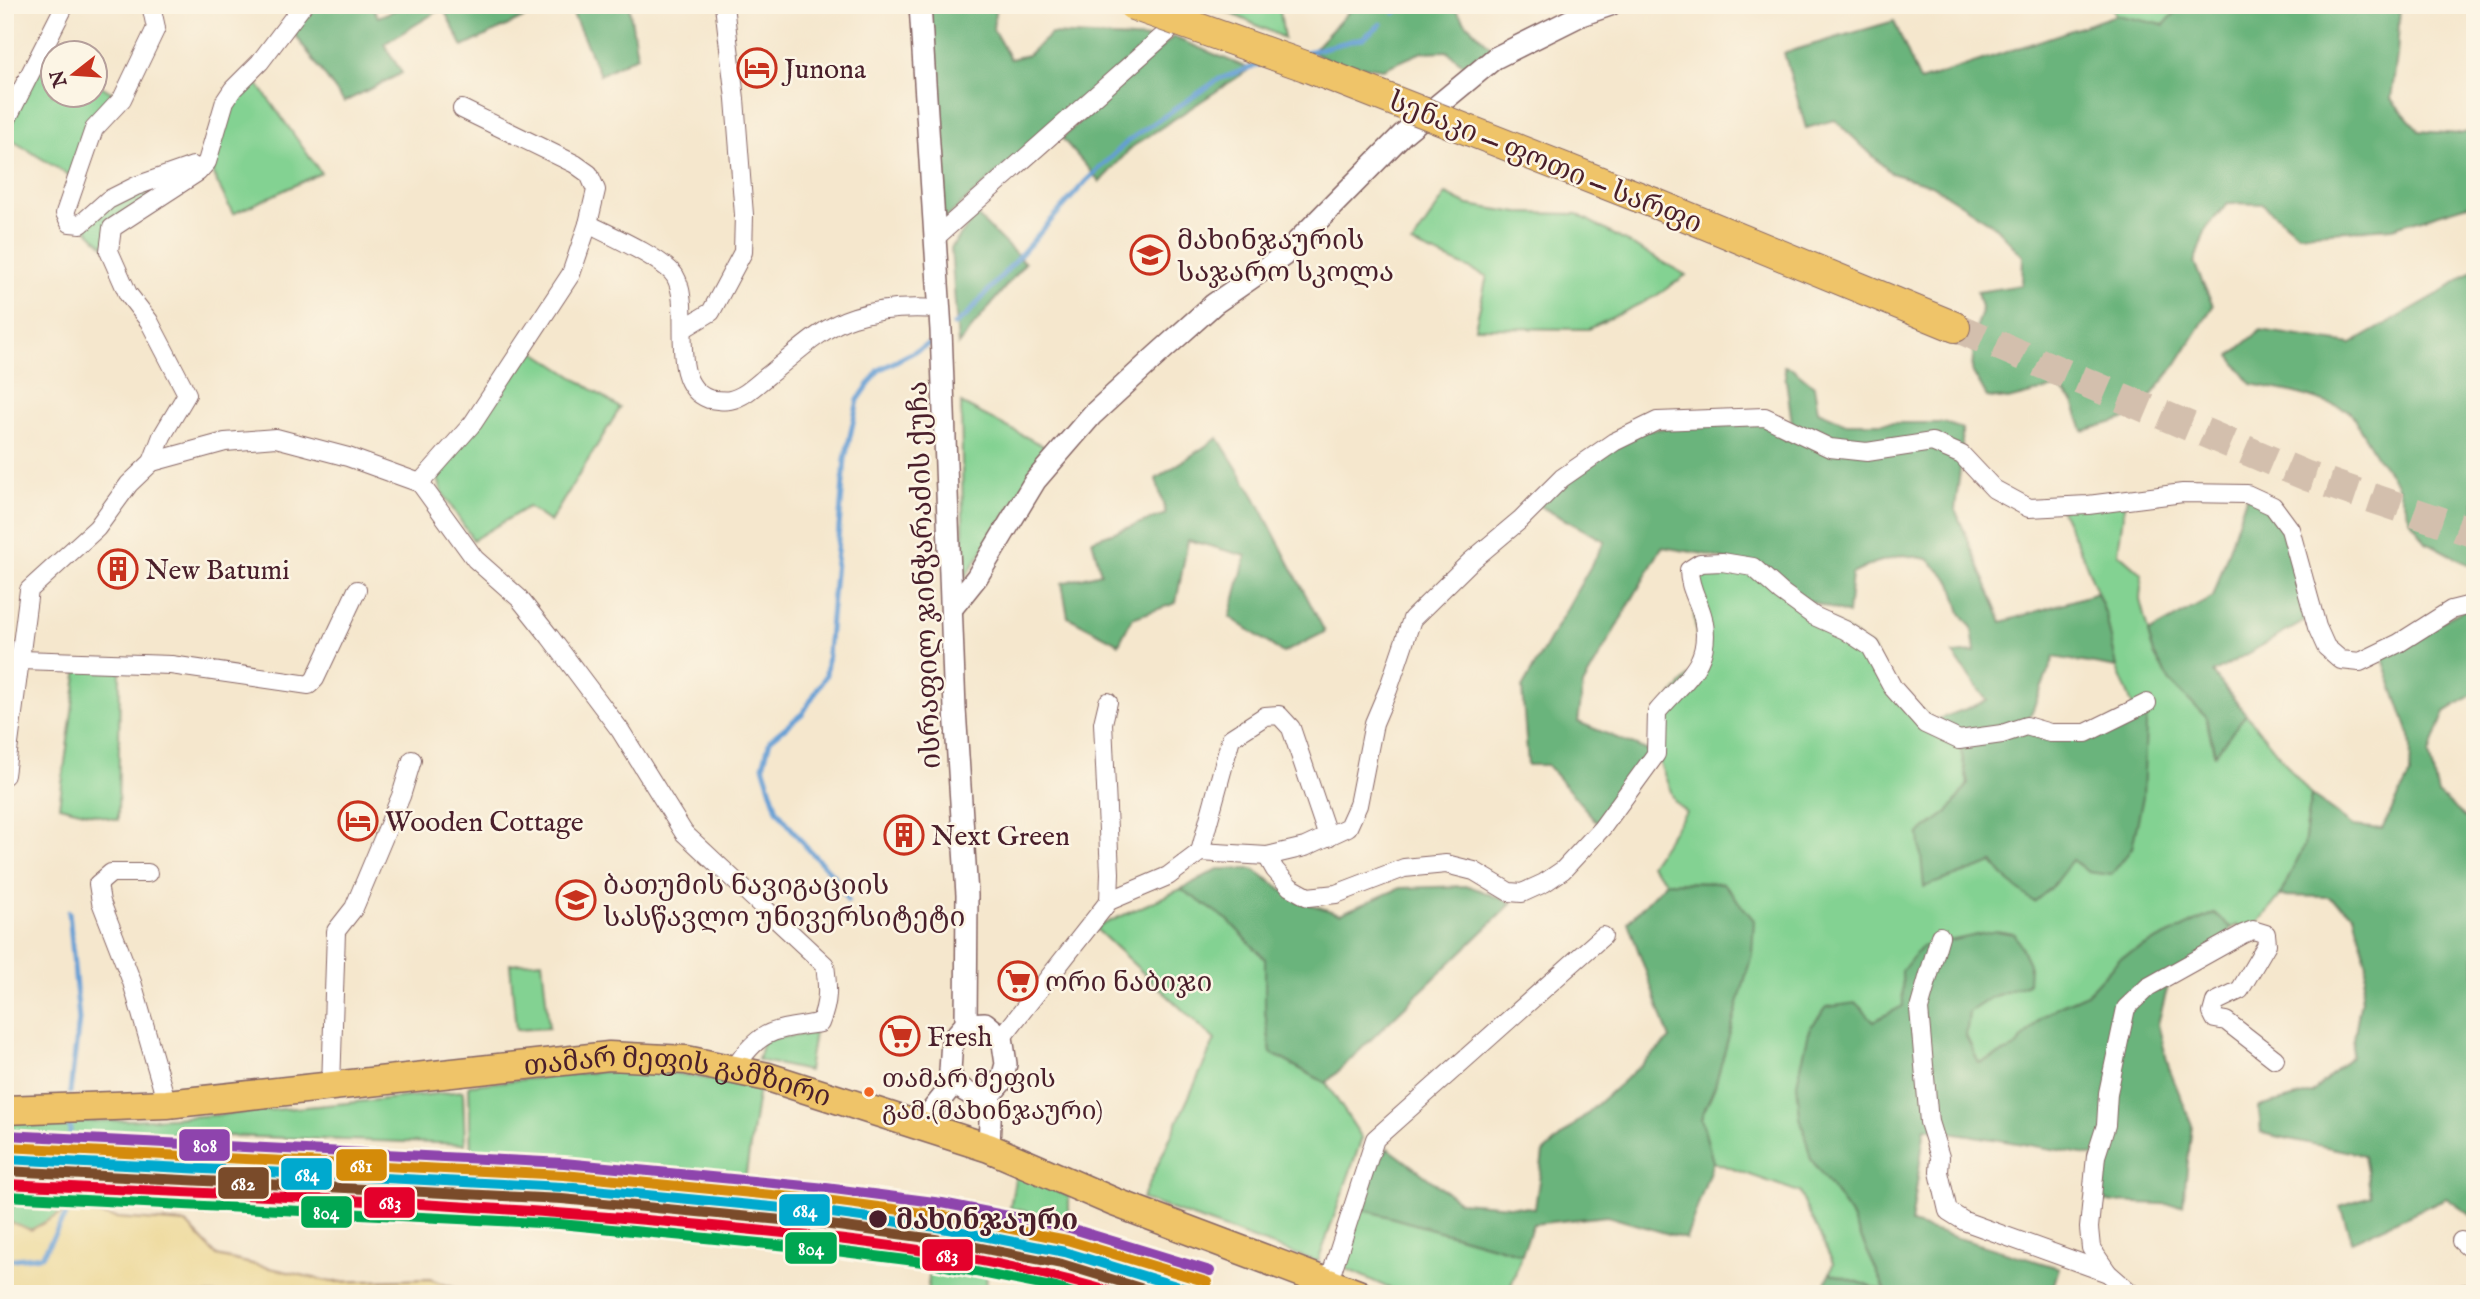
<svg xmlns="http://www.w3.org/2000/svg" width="2480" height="1299" font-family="'IM FELL English','Noto Serif Georgian',serif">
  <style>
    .green { fill: #83d292; stroke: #66785e; stroke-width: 2 }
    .forest { fill: #6ab47c; stroke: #5a6a54; stroke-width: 2 }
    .sand { fill: #eeda9e; stroke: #9c7c64; stroke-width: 2 }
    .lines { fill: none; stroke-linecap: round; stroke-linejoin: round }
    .stream { stroke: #659fd4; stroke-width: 5 }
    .trunk-tunnel { stroke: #d3bfad; stroke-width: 30; stroke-dasharray: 30 15; stroke-linecap: butt }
    .minor-casing { stroke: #866564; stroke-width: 20 }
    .tertiary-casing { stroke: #866564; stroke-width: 24 }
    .primary-casing { stroke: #866564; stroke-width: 31 }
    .trunk-casing { stroke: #866564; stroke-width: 32 }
    .minor { stroke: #fff; stroke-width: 18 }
    .tertiary { stroke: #fff; stroke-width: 21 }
    .primary { stroke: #efc469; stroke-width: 28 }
    .trunk { stroke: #efc469; stroke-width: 30 }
    .trunk-bridge-casing { stroke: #866564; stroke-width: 32; stroke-linecap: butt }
    .trunk-bridge { stroke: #efc469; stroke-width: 30 }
    .rail-1-casing { stroke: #fcf5e5; stroke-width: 16 }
    .rail-2-casing { stroke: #fcf5e5; stroke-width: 16 }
    .rail-3-casing { stroke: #fcf5e5; stroke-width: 16 }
    .rail-4-casing { stroke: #fcf5e5; stroke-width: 16 }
    .rail-5-casing { stroke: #fcf5e5; stroke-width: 16 }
    .rail-6-casing { stroke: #fcf5e5; stroke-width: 16 }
    .rail-1 { stroke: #00a9ce; stroke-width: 10 }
    .rail-2 { stroke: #7a4b2a; stroke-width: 10 }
    .rail-3 { stroke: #d48b09; stroke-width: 10 }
    .rail-4 { stroke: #e4002b; stroke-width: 10 }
    .rail-5 { stroke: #8e44ad; stroke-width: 10 }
    .rail-6 { stroke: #00a651; stroke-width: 10 }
    .bus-dot { fill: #f26522; stroke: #fcf5e5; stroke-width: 2.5 }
    .stop-dot { fill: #4a1f2b; stroke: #fcf5e5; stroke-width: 2.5 }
    .labels { text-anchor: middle; stroke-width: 5; stroke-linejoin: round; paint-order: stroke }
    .bus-label { font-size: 26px; fill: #4a1f2b; stroke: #fcf5e5; text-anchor: start }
    .poi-label { font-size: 28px; fill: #4a1f2b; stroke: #fcf5e5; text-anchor: start }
    .street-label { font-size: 28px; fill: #4a1f2b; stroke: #fcf5e5 }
    .stop-label { font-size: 28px; font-weight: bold; fill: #4a1f2b; stroke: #fcf5e5; text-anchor: start }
    .line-badge { stroke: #fcf5e5; stroke-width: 2.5 }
    .badge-label { font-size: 19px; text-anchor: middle; font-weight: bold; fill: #fff }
  </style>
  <rect width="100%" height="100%" fill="#fcf5e5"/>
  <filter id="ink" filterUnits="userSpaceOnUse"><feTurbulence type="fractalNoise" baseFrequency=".0143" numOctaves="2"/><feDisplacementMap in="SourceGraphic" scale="14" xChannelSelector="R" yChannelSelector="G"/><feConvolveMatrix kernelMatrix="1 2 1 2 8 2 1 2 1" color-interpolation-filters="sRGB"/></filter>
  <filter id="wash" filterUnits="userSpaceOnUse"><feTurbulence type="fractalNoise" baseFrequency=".00686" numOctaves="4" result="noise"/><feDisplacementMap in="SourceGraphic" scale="28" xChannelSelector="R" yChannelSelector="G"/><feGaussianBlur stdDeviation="1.57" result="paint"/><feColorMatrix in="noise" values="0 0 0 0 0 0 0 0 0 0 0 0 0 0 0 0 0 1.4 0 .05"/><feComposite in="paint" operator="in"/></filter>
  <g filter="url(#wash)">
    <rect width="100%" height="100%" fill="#f5e7cd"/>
    <g class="green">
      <path d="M1213,5H1279L1284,38Z"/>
      <path d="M2112,5H2182L2164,25L2116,15Z"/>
      <path d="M42,51L52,58V94H94L95,82L122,99L94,129L75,179L5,136V123Z"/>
      <path d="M250,73L321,173L233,214L207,162L124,219L109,251L81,224L108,200L207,162L209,150Z"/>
      <path d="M1446,194L1468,205L1519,213L1577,214L1686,275L1656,296L1589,329L1475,328L1487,276L1412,244Z"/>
      <path d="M531,349L620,408L550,522L528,507L473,540L442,492L437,475Z"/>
      <path d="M961,403L1049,449L964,579Z"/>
      <path d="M2125,500L2118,553L2142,574L2140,600L2154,654L2170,682L2206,717L2214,753L2246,714L2311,795L2304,846L2280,896L2253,930L2243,934L2237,925L2231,928L2214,913L2120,958L2087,994L2059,1006L2041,1018L2014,1049L1978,1063L1966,1036L1969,1012L1992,997L2028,984L1902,971L1904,1006L1874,1021L1811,1159L1850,1214L1886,1291L1830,1273L1833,1263L1799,1192L1713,1162L1701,1118L1715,1086L1723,883L1666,882L1650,865L1686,812L1675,802L1656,754L1657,712L1700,664L1689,570L1753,567L1871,647L1893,688L1959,740L1968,784L1948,812L1919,834L1994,863L2009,882L2051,888L2072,859L2088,872L2134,709L2117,668L2106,615L2083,556L2059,506Z"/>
      <path d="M78,668L120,671L118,820L59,806Z"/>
      <path d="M1181,889L1228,920L1265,959V1011L1271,1053L1326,1083L1362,1138L1318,1262L1142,1199L1215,1040L1095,928Z"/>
      <path d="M542,961L549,1028L516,1030L510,964Z"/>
      <path d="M814,1033L808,1071L758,1060L763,1040Z"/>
      <path d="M597,1072H669L759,1088L745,1179L471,1157L469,1085Z"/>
      <path d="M463,1091L465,1144L167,1134V1148L5,1143V1121C158,1125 311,1107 463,1091Z"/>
      <path d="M5,1166L69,1168V1209L31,1230L5,1220Z"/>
      <path d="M1016,1174L1069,1196V1221L1010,1208Z"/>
      <path d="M1361,1209L1522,1254L1508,1294H1402L1342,1267Z"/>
      <path d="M934,1235L988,1245L986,1294H927Z"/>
      <path d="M1057,1262L1172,1294H1051Z"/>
    </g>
    <g class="forest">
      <path d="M319,5H372L378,17L407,5H550L463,47L443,8L384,44L402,73L344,102L288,25Z"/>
      <path d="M569,5H629L637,56L600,75Z"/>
      <path d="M930,5H996L993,29L1010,59L1028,55L1051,34L1152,39L940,223Z"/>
      <path d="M1355,5H1452L1464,21L1493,49L1465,66L1447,51L1422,52L1383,69L1332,62L1311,52Z"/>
      <path d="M2182,5H2400L2397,56L2391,99L2419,131L2460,134L2475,130V203L2392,228L2298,234L2263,204L2227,203L2206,229L2194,263L2213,306L2176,365L2135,416L2083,431L2073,402L2058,387L2008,400L1987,397L1972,371L1975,331L1982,312L1977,292L2022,285L2023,256L1992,224L1931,185L1891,173L1835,120L1806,128L1784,53L1894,21L1920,81L2116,15L2164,25Z"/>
      <path d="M1173,37L1250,69L1132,147L1100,182L1062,138Z"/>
      <path d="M976,215L1025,263L958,345L951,248Z"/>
      <path d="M2475,269V568L2426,542L2410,519L2396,482L2377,457L2349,410L2296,393L2252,384L2230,356L2261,330L2351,344L2438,294Z"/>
      <path d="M1784,366L1792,368L1814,386L1818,411L1846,423H1945L1962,429V455L1955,509L2002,622L2097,593L2106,615L2117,668L2054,657L2026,726L2086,733L2147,703L2143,797L2132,848L2111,875L2088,872L2072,860L2051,888L2034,902L2009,882L1993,863L1924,887L1919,834L1948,812L1968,784L1959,740L1925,724L1987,701L1953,654L1975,652L1972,628L1961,613L1952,583L1928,559L1903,555L1875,563L1852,574L1848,614L1781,592L1753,567L1704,554L1662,547L1583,685L1578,722L1656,754L1602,828L1547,765H1528L1522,688L1605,541L1536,504L1632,432L1765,417L1793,430Z"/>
      <path d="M1218,438L1255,497L1325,632L1283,653L1230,617L1246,556L1188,540L1176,603L1132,618L1119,644L1068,617L1062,583L1101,573L1092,540L1166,514L1156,479Z"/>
      <path d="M2247,494L2273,506L2314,616L2213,673L2246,714L2215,754L2206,717L2170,682L2154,654L2148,633L2213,597Z"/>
      <path d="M2475,604V693L2445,712L2429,754L2438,794L2466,818L2475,820V1218L2446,1198L2352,1241L2340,1206L2371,1196L2364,1155L2261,1133L2259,1107L2312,1093L2351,1056L2367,965L2354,914L2329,897L2280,896L2304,846L2311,795L2353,826L2382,829L2410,775L2411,747L2410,737L2381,653Z"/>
      <path d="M1218,869H1253L1297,900L1340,914L1400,888L1469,886L1512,903L1326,1083L1271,1053L1265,1011V959L1228,920L1181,889Z"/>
      <path d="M1666,882L1723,883L1754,920L1752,954L1715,1086L1701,1118L1713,1162L1686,1239L1607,1216L1533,1224L1522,1254L1361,1209L1379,1158L1388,1148L1460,1202L1535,1208L1543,1153L1670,1039L1628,922Z"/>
      <path d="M2214,913L2231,928L2214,953L2169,982L2158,1024L2169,1068L2192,1125L2183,1205L2091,1201L2095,1156L1925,1128L1911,1224L2059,1268L2051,1294H1896L1886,1291L1850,1214L1811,1159L1800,1117L1797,1083L1810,1028L1827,1007L1856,1003L1874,1021L1903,1006L1902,971L1921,947L1996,931L2015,934L2029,964L2028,984L1992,997L1969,1012L1966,1036L1979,1063L2014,1049L2041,1018L2059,1006L2087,994L2120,958Z"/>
      <path d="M1830,1273L1870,1286L1868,1294H1822Z"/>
    </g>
    <path class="sand" d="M69,1209L117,1218L186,1223L217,1256L332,1282L430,1279L471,1294H5V1220L31,1230Z"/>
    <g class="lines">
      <g class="stream">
        <path d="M1395,13L1404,5"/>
        <path d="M1303,53L1363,38L1381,24"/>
        <path d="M954,325L966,316L1086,181L1129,140L1219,79L1263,63"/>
        <path d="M848,901L833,875L806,847L777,810L763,766L770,740L803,713L826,675L845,459L858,400L879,370L929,344"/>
        <path d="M69,912L79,1020L70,1092"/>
        <path d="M70,1125V1145"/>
        <path d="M5,1260L42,1256L69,1209V1168"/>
      </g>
    </g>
  </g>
  <g filter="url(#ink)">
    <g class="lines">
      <path class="trunk-tunnel" d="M1955,327L2307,476L2475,533"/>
      <g class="minor-casing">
        <g id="minor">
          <path d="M151,5L156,28L122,99L94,129L65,213L70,223L81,224L108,200L136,186L193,166"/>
          <path d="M5,123L65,5"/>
          <path d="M588,224C608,234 664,259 675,276C694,308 665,383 709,399C714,400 725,401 730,400C744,397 755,386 766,377C793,356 821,327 854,317C881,308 911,307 939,309"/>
          <path d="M935,238L1198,5"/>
          <path d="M683,329L711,312L743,252L744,215L735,99L724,5"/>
          <path d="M152,462L225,442L276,438L348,457L420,483L475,559L519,598L550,637L620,730L684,833L825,965C828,987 829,1002 820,1023C775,1030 760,1028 734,1069"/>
          <path d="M420,483L473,423L571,274L588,224L596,190L589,174L575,164L462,109"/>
          <path d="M21,660L171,665L309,685L315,679L357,590"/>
          <path d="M1108,702L1103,723L1110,873L1109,901"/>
          <path d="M5,775L29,590L97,528L129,484L152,462L162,436L187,394L149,321L128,294L109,251L112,228L198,172L207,162L225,101L233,89L260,62L303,5"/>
          <path d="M1200,852L1231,738L1265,716L1279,715L1291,728L1328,837"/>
          <path d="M1267,856L1275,870L1290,887L1308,897L1336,894L1404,868L1446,864L1474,871L1509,892L1522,893L1544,883L1563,870L1602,828L1656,754L1657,712C1684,680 1713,664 1703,618C1699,601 1689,588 1689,570L1700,563L1722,562L1753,567L1781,592L1814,616L1845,630L1871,647L1893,688L1925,724L1959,740L2002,734L2026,726L2050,733H2086L2147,703"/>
          <path d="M148,873H111L98,884L101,902L132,982L167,1104"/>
          <path d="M1940,936L1919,1009L1929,1122L1940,1157L1939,1172L1948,1211L1964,1221L2108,1273"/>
          <path d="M1002,1037L1109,901L1168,876L1200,852L1267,856L1305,847L1348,827L1358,805L1374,723L1388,690L1412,619L1470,562L1520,520L1562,478L1614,442L1657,421L1765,417L1830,448L1867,452L1932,442L1962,455L1994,489L2029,508L2088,505L2183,493L2247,494L2273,506L2290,529L2317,627L2326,647L2341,660L2360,662L2399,643L2451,610L2475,604"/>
          <path d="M331,1087L336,931L354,908L401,796L412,760"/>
          <path d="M2461,1241L2475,1253"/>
          <path d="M1329,1281L1375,1139L1603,936"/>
          <path d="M2132,1294L2108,1273L2091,1248L2089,1228L2096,1156L2106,1125L2108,1093L2126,1008L2148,987L2243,934L2253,930L2266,934L2267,944L2240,990L2215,1002L2212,1013L2215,1019L2226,1021L2275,1059"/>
          <path d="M2460,1294L2475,1293"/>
        </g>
      </g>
      <g class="tertiary-casing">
        <g id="tertiary">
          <path d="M920,5L941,330L955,709L967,895L966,1024L952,1040L950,1071L954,1083"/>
          <path d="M953,607L977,577L1035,481L1092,415L1157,355L1214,304L1283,256L1403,134L1495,58L1581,15L1610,5"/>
          <path d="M966,1024L985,1023L1002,1037L1006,1064L1001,1082L991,1094L989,1148"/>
          <path d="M954,1083C967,1093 974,1099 991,1094"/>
          <path d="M921,1124L954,1083"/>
        </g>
      </g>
      <g class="primary-casing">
        <g id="primary">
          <path id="s1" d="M5,1110L167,1104L609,1056L686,1060L768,1077L989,1148L1114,1202L1358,1294"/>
        </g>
      </g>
      <g class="trunk-casing">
        <path id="trunk" d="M1654,203L1955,327"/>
      </g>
      <use href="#minor" class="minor"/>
      <use href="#tertiary" class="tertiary"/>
      <use href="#primary" class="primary"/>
      <use href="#trunk" class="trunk"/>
      <g class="trunk-bridge-casing">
        <path id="trunk-bridge" d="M1133,5L1305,66L1654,203"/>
      </g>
      <use href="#trunk-bridge" class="trunk-bridge"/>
      <g class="rail-1-casing">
        <path id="rail-1" d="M5,1159L563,1187L824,1212L937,1227L1065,1252L1202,1294"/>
      </g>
      <g class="rail-2-casing">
        <path id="rail-2" d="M5,1171L562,1199L823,1224L935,1239L1062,1264L1160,1294"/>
      </g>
      <g class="rail-3-casing">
        <path id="rail-3" d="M6,1147L564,1175L825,1200L939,1215L1067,1240L1207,1282"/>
      </g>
      <g class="rail-4-casing">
        <path id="rail-4" d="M5,1184C238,1195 471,1203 702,1225C843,1238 983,1253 1118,1294"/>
      </g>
      <g class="rail-5-casing">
        <path id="rail-5" d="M6,1135L564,1163L826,1188L942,1203L1070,1228L1210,1271"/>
      </g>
      <g class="rail-6-casing">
        <path id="rail-6" d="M5,1196L560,1224L820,1249L931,1263L1056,1288L1076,1294"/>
      </g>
      <use href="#rail-1" class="rail-1"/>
      <use href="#rail-2" class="rail-2"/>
      <use href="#rail-3" class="rail-3"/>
      <use href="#rail-4" class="rail-4"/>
      <use href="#rail-5" class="rail-5"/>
      <use href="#rail-6" class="rail-6"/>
    </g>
  </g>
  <defs>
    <g id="hotel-ring" transform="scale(2.0125)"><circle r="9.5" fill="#fcf5e5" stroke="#c8321e" stroke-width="1.5"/><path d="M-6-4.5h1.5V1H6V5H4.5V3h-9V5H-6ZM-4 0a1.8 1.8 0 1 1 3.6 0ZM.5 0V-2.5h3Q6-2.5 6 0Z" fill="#c8321e"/></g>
    <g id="school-ring" transform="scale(2.0125)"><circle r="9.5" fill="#fcf5e5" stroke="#c8321e" stroke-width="1.5"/><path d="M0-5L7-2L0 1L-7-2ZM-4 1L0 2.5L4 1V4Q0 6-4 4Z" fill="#c8321e"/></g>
    <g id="building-ring" transform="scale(2.0125)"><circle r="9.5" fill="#fcf5e5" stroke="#c8321e" stroke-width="1.5"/><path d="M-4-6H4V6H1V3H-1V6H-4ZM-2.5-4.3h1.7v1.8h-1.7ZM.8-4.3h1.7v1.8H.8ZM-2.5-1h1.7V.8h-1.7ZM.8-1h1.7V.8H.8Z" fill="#c8321e"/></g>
    <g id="university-ring" transform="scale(2.0125)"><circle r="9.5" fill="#fcf5e5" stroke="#c8321e" stroke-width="1.5"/><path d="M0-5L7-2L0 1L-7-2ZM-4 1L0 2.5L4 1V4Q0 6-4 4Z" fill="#c8321e"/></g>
    <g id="supermarket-ring" transform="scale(2.0125)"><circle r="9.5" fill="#fcf5e5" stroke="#c8321e" stroke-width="1.5"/><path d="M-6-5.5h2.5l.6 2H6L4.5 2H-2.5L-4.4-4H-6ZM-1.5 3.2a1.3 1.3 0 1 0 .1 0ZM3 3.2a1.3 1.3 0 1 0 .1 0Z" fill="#c8321e"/></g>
  </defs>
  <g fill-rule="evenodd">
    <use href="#hotel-ring" x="757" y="68"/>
    <use href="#school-ring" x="1150" y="255"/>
    <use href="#building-ring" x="118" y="569"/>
    <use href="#hotel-ring" x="358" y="821"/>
    <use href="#building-ring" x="904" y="835"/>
    <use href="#university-ring" x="576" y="900"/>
    <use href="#supermarket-ring" x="1018" y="981"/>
    <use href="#supermarket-ring" x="900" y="1036"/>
  </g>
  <circle class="bus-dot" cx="869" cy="1092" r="6"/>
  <circle class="stop-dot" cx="878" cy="1219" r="10"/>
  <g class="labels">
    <g class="bus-label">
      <text x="882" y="1087">თამარ მეფის<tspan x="882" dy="32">გამ.(მახინჯაური)</tspan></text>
    </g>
    <g class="poi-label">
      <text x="784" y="78">Junona</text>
      <text x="1177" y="249">მახინჯაურის<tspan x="1177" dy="32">საჯარო სკოლა</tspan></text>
      <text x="145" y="579">New Batumi</text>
      <text x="385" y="831">Wooden Cottage</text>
      <text x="931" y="845">Next Green</text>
      <text x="603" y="894">ბათუმის ნავიგაციის<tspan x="603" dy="32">სასწავლო უნივერსიტეტი</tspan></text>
      <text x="1045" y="991">ორი ნაბიჯი</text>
      <text x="927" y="1046">Fresh</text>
    </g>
    <g class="street-label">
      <text transform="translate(1546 161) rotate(22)" y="10">სენაკი — ფოთი — სარფი</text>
      <text transform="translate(923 575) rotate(-92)" y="10">ისრაფილ ჯინჭარაძის ქუჩა</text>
      <text dy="10" stroke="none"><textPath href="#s1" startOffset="677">თამარ მეფის გამზირი</textPath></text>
    </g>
    <g class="stop-label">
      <text x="896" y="1229">მახინჯაური</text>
    </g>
  </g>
  <g class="line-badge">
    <rect x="178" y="1128" width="53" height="34" rx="7" fill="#8e44ad"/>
    <rect x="335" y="1148" width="53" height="34" rx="7" fill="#d48b09"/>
    <rect x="280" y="1157" width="53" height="34" rx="7" fill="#00a9ce"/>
    <rect x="217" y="1166" width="53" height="34" rx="7" fill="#7a4b2a"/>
    <rect x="363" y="1186" width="53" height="33" rx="7" fill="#e4002b"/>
    <rect x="778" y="1193" width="53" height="34" rx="7" fill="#00a9ce"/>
    <rect x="300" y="1195" width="53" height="34" rx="7" fill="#00a651"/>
    <rect x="784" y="1231" width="54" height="34" rx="7" fill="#00a651"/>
    <rect x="921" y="1238" width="53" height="34" rx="7" fill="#e4002b"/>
  </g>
  <g class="badge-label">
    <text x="205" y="1152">808</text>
    <text x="361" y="1172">681</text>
    <text x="307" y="1181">684</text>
    <text x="243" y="1190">682</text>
    <text x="390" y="1209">683</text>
    <text x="805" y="1217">684</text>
    <text x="326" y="1219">804</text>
    <text x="811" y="1255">804</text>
    <text x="947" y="1262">683</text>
  </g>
  <rect width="2480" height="1299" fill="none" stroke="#fcf5e5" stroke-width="28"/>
  <g transform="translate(74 74) rotate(253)"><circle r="33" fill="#fcf5e5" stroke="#b59f9b" stroke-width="2"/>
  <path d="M0-5L12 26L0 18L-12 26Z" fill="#c8321e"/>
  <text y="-10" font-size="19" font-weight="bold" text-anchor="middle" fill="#4a1f2b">N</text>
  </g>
</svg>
